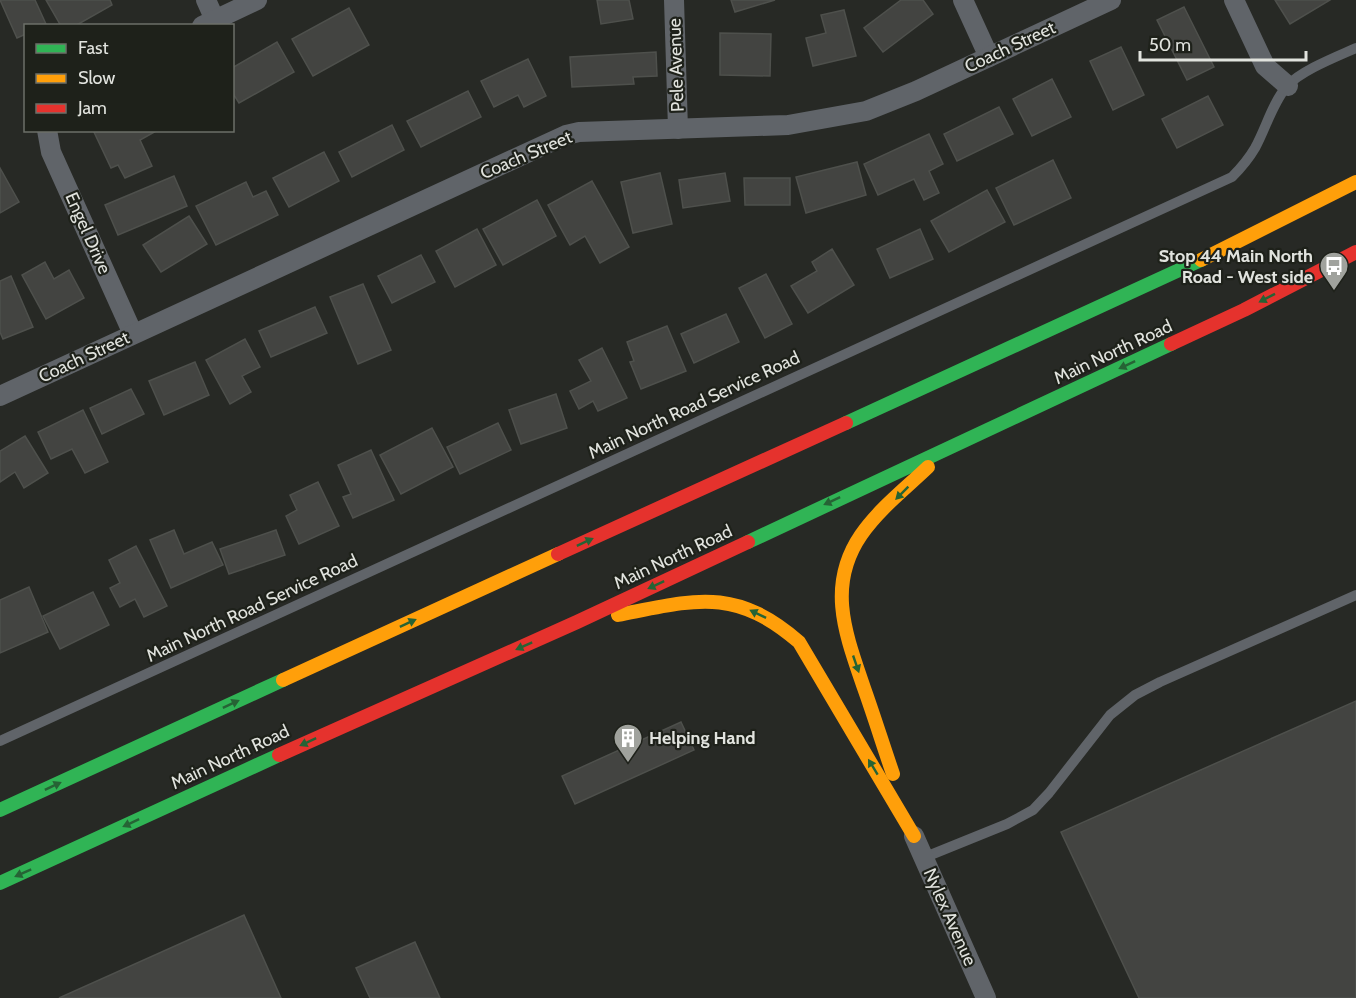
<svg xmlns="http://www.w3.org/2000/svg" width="1356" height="998" font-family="Cabin,sans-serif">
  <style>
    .building { fill: #434441; stroke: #4e504c; stroke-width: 1.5 }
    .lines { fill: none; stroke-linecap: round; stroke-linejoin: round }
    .lane { stroke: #606469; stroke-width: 10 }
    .street { stroke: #606469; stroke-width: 20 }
    .fast { stroke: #30b455; stroke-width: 14 }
    .slow { stroke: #ff9f0a; stroke-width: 14 }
    .jam { stroke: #e5322d; stroke-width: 14 }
    .oneway { fill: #266335 }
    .labels { text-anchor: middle; stroke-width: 4.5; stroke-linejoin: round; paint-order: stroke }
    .street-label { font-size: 18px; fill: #e1e3de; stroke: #1e211a }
    .poi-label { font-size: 18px; font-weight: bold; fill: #e1e3de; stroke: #1e211a; text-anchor: end }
  </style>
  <rect width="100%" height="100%" fill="#272925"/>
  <g class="building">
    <path d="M0,0H35L46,24L26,26V34L17,38Z"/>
    <path d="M46,0H110L112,5L75,26H61Z"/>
    <path d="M597,0H629L633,19L601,24Z"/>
    <path d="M731,0H775L735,12Z"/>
    <path d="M901,0H923L933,14L883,52L864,28Z"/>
    <path d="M1275,0H1330L1290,24Z"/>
    <path d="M1184,7L1214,67L1187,80L1157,20Z"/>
    <path d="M349,8L369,45L313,76L292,39Z"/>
    <path d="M844,10L856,56L813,66L806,38L826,33L821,15Z"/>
    <path d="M720,33L771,34L770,76L720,75Z"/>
    <path d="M277,42L294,72L239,103L232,92V68Z"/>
    <path d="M1121,47L1144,95L1113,110L1090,61Z"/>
    <path d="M656,52L657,76L633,77L634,84L572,87L570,57Z"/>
    <path d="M528,59L546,96L524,107L518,95L494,107L481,81Z"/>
    <path d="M1052,79L1071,117L1032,136L1013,99Z"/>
    <path d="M468,91L481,117L421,147L407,121Z"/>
    <path d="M1208,96L1223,125L1177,148L1162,119Z"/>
    <path d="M999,107L1013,134L957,161L944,134Z"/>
    <path d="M392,125L404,150L352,177L339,152Z"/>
    <path d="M93,130H158L140,140L152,166L125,178L118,165L111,168Z"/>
    <path d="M929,134L943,164L929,171L939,193L924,200L914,179L878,195L864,164Z"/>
    <path d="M324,152L339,181L289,207L273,178Z"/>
    <path d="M1053,160L1071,198L1014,225L996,188Z"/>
    <path d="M857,162L866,195L806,213L796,177Z"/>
    <path d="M0,168L19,202L0,213Z"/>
    <path d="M660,173L672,224L633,233L621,182Z"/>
    <path d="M725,173L730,201L683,208L679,180Z"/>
    <path d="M174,176L187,206L118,235L105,205Z"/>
    <path d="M744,178H790V205H745Z"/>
    <path d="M592,181L629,247L600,263L585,236L570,245L548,205Z"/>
    <path d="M246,182L253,197L266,191L278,215L216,245L196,206Z"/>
    <path d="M987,190L1005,222L949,252L931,221Z"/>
    <path d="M537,200L556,236L503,265L483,229Z"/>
    <path d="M189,216L207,244L161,272L143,245Z"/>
    <path d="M477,229L496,265L455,287L436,251Z"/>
    <path d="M920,229L933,259L890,278L877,249Z"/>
    <path d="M832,249L854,285L808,313L791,286L817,271L812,262Z"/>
    <path d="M421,255L435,282L392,303L378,276Z"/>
    <path d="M45,262L54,279L69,270L84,298L46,319L22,275Z"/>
    <path d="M766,274L792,324L765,338L739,288Z"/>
    <path d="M11,276L33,327L3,339L0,332V281Z"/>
    <path d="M363,284L391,350L358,364L330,297Z"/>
    <path d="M315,307L327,333L271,357L259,331Z"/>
    <path d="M726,314L739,342L694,363L681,334Z"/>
    <path d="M667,326L686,371L641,389L630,362L634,361L627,342Z"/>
    <path d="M245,339L260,367L242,376L251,392L230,404L206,360Z"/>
    <path d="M602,348L627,398L598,411L593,401L579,409L570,391L591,381L579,360Z"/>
    <path d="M195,362L209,395L164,415L149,381Z"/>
    <path d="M131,389L144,414L102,434L90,408Z"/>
    <path d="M556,394L567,428L521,444L509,410Z"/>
    <path d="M83,410L108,462L85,473L72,449L51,459L38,432Z"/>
    <path d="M498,423L511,450L460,474L447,447Z"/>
    <path d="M432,428L453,467L401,494L380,455Z"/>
    <path d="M25,436L48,473L24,488L15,472L0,482V451Z"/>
    <path d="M371,450L394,500L353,518L343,497L351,494L338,465Z"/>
    <path d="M318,482L339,526L299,544L286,516L297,510L290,495Z"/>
    <path d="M174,530L184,554L212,542L223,565L171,588L150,540Z"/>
    <path d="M276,530L285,555L229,574L220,549Z"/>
    <path d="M136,546L167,606L144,617L135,599L120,607L110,588L120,583L109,560Z"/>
    <path d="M29,587L48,632L0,653V600Z"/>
    <path d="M93,592L109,625L60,649L43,616Z"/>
    <path d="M1356,701V998H1139L1061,832Z"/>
    <path d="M681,722L694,750L575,804L562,776Z"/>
    <path d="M244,915L281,998H59Z"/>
    <path d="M415,942L440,998H370L356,968Z"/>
  </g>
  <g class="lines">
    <g class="lane">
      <path d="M0,741L1232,177C1241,168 1248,160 1255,148C1266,128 1272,104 1287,86C1302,70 1336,57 1356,48"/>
      <path d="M923,858L1007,824L1033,810L1049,793L1110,715L1135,695L1160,682L1356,595"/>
    </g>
    <g class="street">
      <path d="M206,0L215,20"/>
      <path d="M674,0L678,129"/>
      <path d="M963,0L989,57"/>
      <path d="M1234,0L1265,66L1288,86"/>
      <path d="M202,26L257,0"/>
      <path d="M47,130L51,152L133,334"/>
      <path d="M0,396L566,135L579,132L788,125L866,111L916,91L1111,0"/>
      <path d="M914,836L986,998"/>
    </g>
    <g class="fast">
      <path d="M846,423L1201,260"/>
      <path d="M748,542L1171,344"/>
      <path d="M0,810L283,680"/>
      <path d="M0,883L279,755"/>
    </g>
    <g class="slow">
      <path d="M1201,260L1356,182"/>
      <path d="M618,615C695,600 734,586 799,642L914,836"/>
      <path d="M283,680L558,554"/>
      <path d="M893,774C883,745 874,716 864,688C846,635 826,586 861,535C879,509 905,489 928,467"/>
    </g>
    <g class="jam">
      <path d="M1171,344L1244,310L1356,252"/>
      <path d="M558,554L846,423"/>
      <path d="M279,755L577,622L748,542"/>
    </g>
  </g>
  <defs><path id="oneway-solid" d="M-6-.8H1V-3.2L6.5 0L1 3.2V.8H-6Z" transform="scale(1.5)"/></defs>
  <g class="oneway">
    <use href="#oneway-solid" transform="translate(1267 298) rotate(153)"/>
    <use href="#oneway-solid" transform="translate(1127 365) rotate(155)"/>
    <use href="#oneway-solid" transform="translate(902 493) rotate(135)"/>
    <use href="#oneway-solid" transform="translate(832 501) rotate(155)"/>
    <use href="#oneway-solid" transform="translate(585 542) rotate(-25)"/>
    <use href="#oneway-solid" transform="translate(656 585) rotate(155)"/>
    <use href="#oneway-solid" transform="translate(758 614) rotate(-154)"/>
    <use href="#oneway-solid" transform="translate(408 623) rotate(-25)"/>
    <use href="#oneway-solid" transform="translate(524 646) rotate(156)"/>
    <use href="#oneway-solid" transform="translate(856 664) rotate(71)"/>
    <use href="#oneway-solid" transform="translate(231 704) rotate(-25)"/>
    <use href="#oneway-solid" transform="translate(308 742) rotate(155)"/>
    <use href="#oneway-solid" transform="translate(873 767) rotate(-121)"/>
    <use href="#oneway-solid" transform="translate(53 786) rotate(-25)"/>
    <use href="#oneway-solid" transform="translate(131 823) rotate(155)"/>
    <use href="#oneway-solid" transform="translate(23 873) rotate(156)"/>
  </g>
  <defs>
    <g id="bus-pin" transform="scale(1.5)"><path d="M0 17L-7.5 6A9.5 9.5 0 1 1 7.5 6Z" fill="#a0a29d" stroke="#1e211a"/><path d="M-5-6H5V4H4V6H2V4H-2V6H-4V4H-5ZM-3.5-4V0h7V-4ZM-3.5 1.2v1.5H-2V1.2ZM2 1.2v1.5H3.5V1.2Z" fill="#fff"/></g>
    <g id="building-pin" transform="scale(1.5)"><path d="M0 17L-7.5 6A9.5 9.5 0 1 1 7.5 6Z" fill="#a0a29d" stroke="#1e211a"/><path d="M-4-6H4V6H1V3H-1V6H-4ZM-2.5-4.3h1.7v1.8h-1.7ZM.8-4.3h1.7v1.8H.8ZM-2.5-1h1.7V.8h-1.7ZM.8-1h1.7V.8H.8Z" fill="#fff"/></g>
  </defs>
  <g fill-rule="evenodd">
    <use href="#bus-pin" x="1334" y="266"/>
    <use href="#building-pin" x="628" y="738"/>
  </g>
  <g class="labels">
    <g class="street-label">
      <text transform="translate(1010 47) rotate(-25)" y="6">Coach Street</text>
      <text transform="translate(676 65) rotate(-92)" y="6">Pele Avenue</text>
      <text transform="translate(526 155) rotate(-23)" y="6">Coach Street</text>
      <text transform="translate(88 233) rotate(66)" y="6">Engel Drive</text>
      <text transform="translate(1113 352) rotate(-25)" y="6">Main North Road</text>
      <text transform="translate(84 357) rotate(-25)" y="6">Coach Street</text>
      <text transform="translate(694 405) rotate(-25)" y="6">Main North Road Service Road</text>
      <text transform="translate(673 557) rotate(-25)" y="6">Main North Road</text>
      <text transform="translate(252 608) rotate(-25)" y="6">Main North Road Service Road</text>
      <text transform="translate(230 757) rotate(-25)" y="6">Main North Road</text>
      <text transform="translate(950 917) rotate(66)" y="6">Nylex Avenue</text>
    </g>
    <g class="poi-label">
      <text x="1313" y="262">Stop 44 Main North<tspan x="1313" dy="21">Road - West side</tspan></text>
      <text x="649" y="744" text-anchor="start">Helping Hand</text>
    </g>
  </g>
  <rect x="24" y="24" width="210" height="108" fill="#1e211a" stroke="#6c6f68" stroke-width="1.5"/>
  <rect x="36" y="44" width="30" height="9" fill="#30b455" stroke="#6c6f68" stroke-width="1.5"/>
  <text x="78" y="54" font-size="18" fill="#e1e3de">Fast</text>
  <rect x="36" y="74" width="30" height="9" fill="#ff9f0a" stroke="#6c6f68" stroke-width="1.5"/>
  <text x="78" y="84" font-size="18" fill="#e1e3de">Slow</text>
  <rect x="36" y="104" width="30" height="9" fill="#e5322d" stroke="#6c6f68" stroke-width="1.5"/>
  <text x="78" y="114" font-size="18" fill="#e1e3de">Jam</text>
  <path d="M1140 51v9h166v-9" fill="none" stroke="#e1e3de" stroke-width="3"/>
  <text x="1149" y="51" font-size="18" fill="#e1e3de" stroke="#1e211a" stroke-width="4.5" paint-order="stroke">50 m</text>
</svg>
